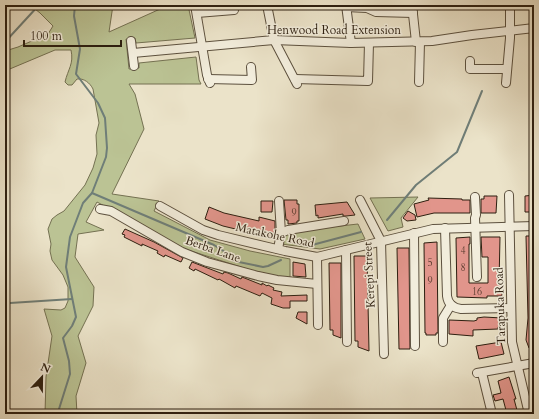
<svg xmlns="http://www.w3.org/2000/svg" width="539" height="419" font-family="Cardo,serif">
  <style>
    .green { fill: #bbc394; stroke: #747152 }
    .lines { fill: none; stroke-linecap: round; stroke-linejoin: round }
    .stream { stroke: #6f7e78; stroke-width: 2 }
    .building { fill: #e1958b; stroke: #2d1f10 }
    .minor-casing { stroke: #5c503e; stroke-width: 10 }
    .minor { stroke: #f2eddc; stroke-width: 8 }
    .labels { text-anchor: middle; stroke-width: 3; stroke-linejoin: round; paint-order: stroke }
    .number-label { font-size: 10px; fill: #5a3c2f }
    .street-label { font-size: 12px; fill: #2d1f10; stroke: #f2eddc }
  </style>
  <rect width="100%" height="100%" fill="#ebe3c9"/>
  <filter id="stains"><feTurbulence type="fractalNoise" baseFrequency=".005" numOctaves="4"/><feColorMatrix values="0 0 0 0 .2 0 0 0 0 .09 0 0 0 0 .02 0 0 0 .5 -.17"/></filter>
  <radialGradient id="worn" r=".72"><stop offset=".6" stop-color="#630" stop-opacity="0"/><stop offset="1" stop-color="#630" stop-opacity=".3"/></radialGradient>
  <g class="green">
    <path d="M30,5H113L109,32L169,5H188L195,38L136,43L135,38L126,39L129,69L139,68V63L196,57L199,80L201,84H129L135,94L144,129L112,194L159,201L154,211L210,240L250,251L290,259V279L250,270L185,249L97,202L86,222L104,230L78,234L75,257L94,287L93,306L78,336L86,363L76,396L77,414H45L46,377L52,336L44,309L61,310L65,308L68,301V287L63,275L52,260L50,251L51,244L48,229L52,219L57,215L64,211L85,185L93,168L97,154L96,135L99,123L93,89C90,83 84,78 77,79L72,85H68L65,82C68,69 74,64 71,50H55L5,71V51L18,47L48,34L53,26L40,13Z"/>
    <path d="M418,197L401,218L403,227L388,231L370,198Z"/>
    <path d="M358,224L365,239L320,249L281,244L284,235L295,231Z"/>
  </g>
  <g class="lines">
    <g class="stream">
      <path d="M5,42L39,5"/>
      <path d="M92,193L214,245L225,252L230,259L234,261L263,267L268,266L281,260"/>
      <path d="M387,220L416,185L457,152L482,91"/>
      <path d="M312,245L361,232"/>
      <path d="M5,306L10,303L72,299"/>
      <path d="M59,414V409L70,374L69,361L63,338L72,326L76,317L66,267L70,237L83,203L92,193L106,157L107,148L105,118L98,103L76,74L80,49L74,16L75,5"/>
    </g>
  </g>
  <g class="building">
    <path d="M534,195V212H525V196Z"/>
    <path d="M484,196H497L496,213H481V199H484Z"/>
    <path d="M428,198L462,199V200H470V213H434L417,217L414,204L429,200Z"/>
    <path d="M284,200H297V204H299V221H297V223L288,224V220H286Z"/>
    <path d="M261,201H273L272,212H261Z"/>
    <path d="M347,202L355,215L346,216H343V214L318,218V215L316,216L315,205Z"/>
    <path d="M209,207L224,213L259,221V217L275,221V228L273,238L223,226L205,219Z"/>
    <path d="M408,211L415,215L416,220L407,221L403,218Z"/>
    <path d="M125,229L154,242L183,258L181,262L165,255L164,257L157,253L158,251L142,244V246L124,237L125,235L122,234Z"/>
    <path d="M526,236H534V347L529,348L526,340L528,318Z"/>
    <path d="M470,237V244H469V283H488V257H482L481,237H500L499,284H502V296H487V298L457,297L456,238Z"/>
    <path d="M437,242L438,333H436V335H426V333H425L424,243Z"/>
    <path d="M397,248H409L410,349H399Z"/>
    <path d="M354,256H367L369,351L358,347V341H355Z"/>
    <path d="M192,262L223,274L224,272L228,273L241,279L242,277L262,285V283L267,286L268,285L274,288L273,290L282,292L281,296L307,295V301H290V308H283L271,304L272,298L262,293L260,296L236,286L235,288L219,279L218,280L195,269L194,271L189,268Z"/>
    <path d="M293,262L305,264L306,277L293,276Z"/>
    <path d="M329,263H341V338L333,335V330H330Z"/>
    <path d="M298,312H307V324L296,318Z"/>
    <path d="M484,317L502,318L501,327H498V329L473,330V336L449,334V320L474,321L477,320V318Z"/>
    <path d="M501,342L504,354L479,359L476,346Z"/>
    <path d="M509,377L516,399H514L518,414H507L503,399L495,401L493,395L501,393L498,381Z"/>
  </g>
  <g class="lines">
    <g class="minor-casing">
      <g id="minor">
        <path d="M195,5L207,75L210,83"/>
        <path d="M267,5L274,40L297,84"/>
        <path d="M346,5L351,43"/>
        <path d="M412,5L416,42"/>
        <path d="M346,7L367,8L376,12L413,13"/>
        <path d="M197,13L234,10"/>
        <path d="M131,41L134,66"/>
        <path d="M133,53L274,40L351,43L432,41L472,35L534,28"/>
        <path d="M470,61V69H506"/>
        <path d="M208,79L252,80L251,67"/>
        <path d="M295,79L368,81L369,43"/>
        <path d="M419,82L420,42"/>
        <path d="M506,83L510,38V5"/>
        <path d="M509,195L512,342L529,414"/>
        <path d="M475,197L476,215L475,218L477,277"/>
        <path d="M360,200L381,241L384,354"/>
        <path d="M160,206L203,230L218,235L285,251L317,257L433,229L534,226"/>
        <path d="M100,209L111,211L182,252L207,262L258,276L277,280L317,284"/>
        <path d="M445,228L447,296C448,304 453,308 461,309L511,308"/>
        <path d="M281,233L288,230L344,221"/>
        <path d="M414,233L415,346"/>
        <path d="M278,249L281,233L279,201"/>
        <path d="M346,250L347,342"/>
        <path d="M317,257L318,325"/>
        <path d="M443,342V318L451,305"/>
        <path d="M477,373L534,363"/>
        <path d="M482,373L492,414"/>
      </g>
    </g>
    <use href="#minor" class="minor"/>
  </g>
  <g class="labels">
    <g class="number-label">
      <text x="294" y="216">9</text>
      <text x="463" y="254">4</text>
      <text x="430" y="266">5</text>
      <text x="463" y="271">8</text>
      <text x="430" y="284">9</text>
      <text x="477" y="295">16</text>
    </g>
    <g class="street-label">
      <text x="334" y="34">Henwood Road Extension</text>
      <text transform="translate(275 235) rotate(12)" y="4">Matakohe Road</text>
      <text transform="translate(213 249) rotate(19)" y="4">Berba Lane</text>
      <text transform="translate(369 275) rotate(-93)" y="4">Kerepi Street</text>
      <text transform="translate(500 306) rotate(-92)" y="4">Tarapuka Road</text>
    </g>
  </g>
  <rect width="539" height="419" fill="none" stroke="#ebe3c9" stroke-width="20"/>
  <rect x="6" y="6" width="527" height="407" fill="none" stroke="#2d1f10" stroke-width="2"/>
  <rect x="10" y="10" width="519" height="399" fill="none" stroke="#2d1f10"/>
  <g transform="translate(42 377) rotate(22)" stroke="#f2eddc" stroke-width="3" paint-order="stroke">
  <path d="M0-3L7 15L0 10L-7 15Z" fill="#2d1f10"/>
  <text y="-6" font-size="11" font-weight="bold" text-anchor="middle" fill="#2d1f10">N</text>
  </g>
  <path d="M24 40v6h97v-6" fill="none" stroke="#2d1f10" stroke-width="2"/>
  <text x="30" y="40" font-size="12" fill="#2d1f10" stroke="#f2eddc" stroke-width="3" paint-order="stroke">100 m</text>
  <rect width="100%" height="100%" filter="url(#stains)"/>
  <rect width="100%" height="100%" fill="url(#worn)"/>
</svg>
